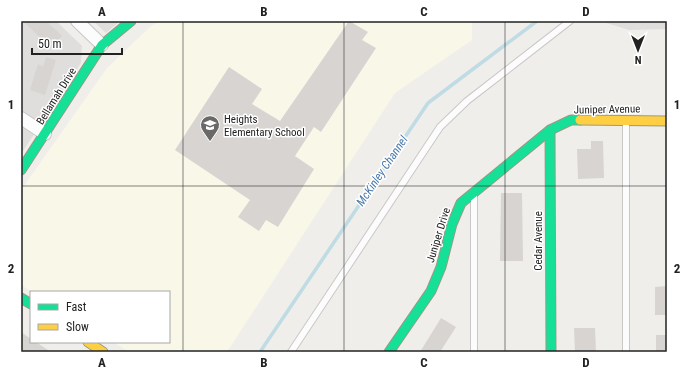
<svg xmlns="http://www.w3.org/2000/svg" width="688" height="373" font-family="'Roboto Condensed',sans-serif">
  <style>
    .residential { fill: #dfdedc }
    .education { fill: #f8f7e8 }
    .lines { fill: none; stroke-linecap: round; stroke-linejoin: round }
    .stream { stroke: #bfdbe3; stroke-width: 3.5 }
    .building { fill: #d7d4d2 }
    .lane-casing { stroke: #c9c8c7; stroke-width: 8 }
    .street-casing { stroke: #c9c8c7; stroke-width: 14 }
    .fast-casing { stroke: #999a82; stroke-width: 11 }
    .slow-casing { stroke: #999a82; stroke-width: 11 }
    .lane { stroke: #fdfcfc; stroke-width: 6 }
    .street { stroke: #fdfcfc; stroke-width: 12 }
    .fast { stroke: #16e098; stroke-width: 9 }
    .slow { stroke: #ffcf43; stroke-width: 9 }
    .grid { fill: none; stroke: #222; stroke-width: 1; stroke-opacity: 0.55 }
    .labels { text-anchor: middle; stroke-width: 3; stroke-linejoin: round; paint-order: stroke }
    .street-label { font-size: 11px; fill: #222; stroke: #fff }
    .poi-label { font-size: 11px; fill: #222; stroke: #fff; text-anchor: start }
    .water-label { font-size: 12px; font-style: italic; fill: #4a7aab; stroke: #fff }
    .neatline { fill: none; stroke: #222; stroke-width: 1.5 }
    .grid-label { font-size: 13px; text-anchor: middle; font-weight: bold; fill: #222 }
  </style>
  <rect width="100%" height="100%" fill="#f0eeeb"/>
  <g class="residential">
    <path d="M21,21H56L82,46L81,63L21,154Z"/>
    <path d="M93,21H120L106,33Z"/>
    <path d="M600,21H667V29L629,30Z"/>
  </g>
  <path class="education" d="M159,21H472V40L395,93L227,352H129L113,342H169V292H32L21,285V190L107,68L150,27Z"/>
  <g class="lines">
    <path class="stream" d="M260,352L428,103L537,21"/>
  </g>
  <g class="building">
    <path d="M23,21H46L62,36L51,48Z"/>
    <path d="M349,21L368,32L362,40L376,48L321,132L314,127L295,156L314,169L278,227L266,220L259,231L238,217L250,200L175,150L229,67L262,89L252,104L280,121Z"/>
    <path d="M46,57L56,60L45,95L30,90L38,64L43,67Z"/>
    <path d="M591,141H603L604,178L578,179L577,149H591Z"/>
    <path d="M501,193H522L523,261H500Z"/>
    <path d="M667,286V315H655V287Z"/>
    <path d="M441,318L456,327L440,352H420Z"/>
    <path d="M574,328H595L596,352H575Z"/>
    <path d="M21,332L31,339V342H36L51,352H21Z"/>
    <rect x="656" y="335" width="11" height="17"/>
  </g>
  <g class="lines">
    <g class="lane-casing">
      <g id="lane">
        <path d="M626,122V352"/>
        <path d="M291,352L440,127L467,101L570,21"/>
        <path d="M474,352V195"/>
      </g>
    </g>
    <g class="street-casing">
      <g id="street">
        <path d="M77,21L102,45"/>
        <path d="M21,118L45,134"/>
      </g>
    </g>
    <g class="fast-casing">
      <g id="fast">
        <path d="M550,130L551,352"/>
        <path d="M21,170L102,45L131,21"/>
        <path d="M21,298L31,304"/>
        <path d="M389,352L431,291L441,267L452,224L461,203L550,130L571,120H580"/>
      </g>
    </g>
    <g class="slow-casing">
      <g id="slow">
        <path d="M580,120L667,121"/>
        <path d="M88,342L103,352"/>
      </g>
    </g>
    <use href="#lane" class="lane"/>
    <use href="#street" class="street"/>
    <use href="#fast" class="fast"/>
    <use href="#slow" class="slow"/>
  </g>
  <path class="grid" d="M183,21V352M344,21V352M505,21V352M21,186H667"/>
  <defs>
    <g id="school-pin" transform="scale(1)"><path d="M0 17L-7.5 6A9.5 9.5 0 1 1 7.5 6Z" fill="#6a6968" stroke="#fff"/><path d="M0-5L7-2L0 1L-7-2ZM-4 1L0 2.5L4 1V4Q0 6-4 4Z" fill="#fff"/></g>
  </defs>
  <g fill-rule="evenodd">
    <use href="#school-pin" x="210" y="125"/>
  </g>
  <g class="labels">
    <g class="street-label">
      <text transform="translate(56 96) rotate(-58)" y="4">Bellamah Drive</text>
      <text transform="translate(607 109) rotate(-1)" y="4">Juniper Avenue</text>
      <text transform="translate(438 235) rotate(-73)" y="4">Juniper Drive</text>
      <text transform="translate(538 241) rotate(-90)" y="4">Cedar Avenue</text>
    </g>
    <g class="poi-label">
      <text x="224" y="123">Heights<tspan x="224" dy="13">Elementary School</tspan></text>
    </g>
    <g class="water-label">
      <text transform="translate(382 171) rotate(-56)" y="4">McKinley Channel</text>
    </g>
  </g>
  <rect width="688" height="373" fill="none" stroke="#ffffff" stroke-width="44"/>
  <rect x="30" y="291" width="140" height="52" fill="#ffffff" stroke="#a7a7a7"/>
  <rect x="38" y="304" width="20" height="6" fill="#16e098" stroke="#a7a7a7"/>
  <text x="66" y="311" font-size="12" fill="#222222">Fast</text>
  <rect x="38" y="324" width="20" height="6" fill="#ffcf43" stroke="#a7a7a7"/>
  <text x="66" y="331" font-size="12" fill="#222222">Slow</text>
  <g transform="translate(638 50) rotate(180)" stroke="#ffffff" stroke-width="3" paint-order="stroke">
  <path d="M0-3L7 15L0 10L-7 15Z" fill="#222222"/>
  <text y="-6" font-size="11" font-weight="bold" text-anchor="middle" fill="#222222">N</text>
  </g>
  <path d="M32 48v6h90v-6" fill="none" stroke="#222222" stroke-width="2"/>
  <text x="38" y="48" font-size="12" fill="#222222" stroke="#ffffff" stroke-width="3" paint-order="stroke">50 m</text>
  <rect x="22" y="22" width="644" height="329" class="neatline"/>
  <g class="grid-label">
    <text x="102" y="16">A</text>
    <text x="264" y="16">B</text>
    <text x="424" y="16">C</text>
    <text x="586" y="16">D</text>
    <text x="11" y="109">1</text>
    <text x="677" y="109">1</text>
    <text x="11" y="273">2</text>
    <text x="677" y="273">2</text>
    <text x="102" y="367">A</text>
    <text x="264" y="367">B</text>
    <text x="424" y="367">C</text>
    <text x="586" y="367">D</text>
  </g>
</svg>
